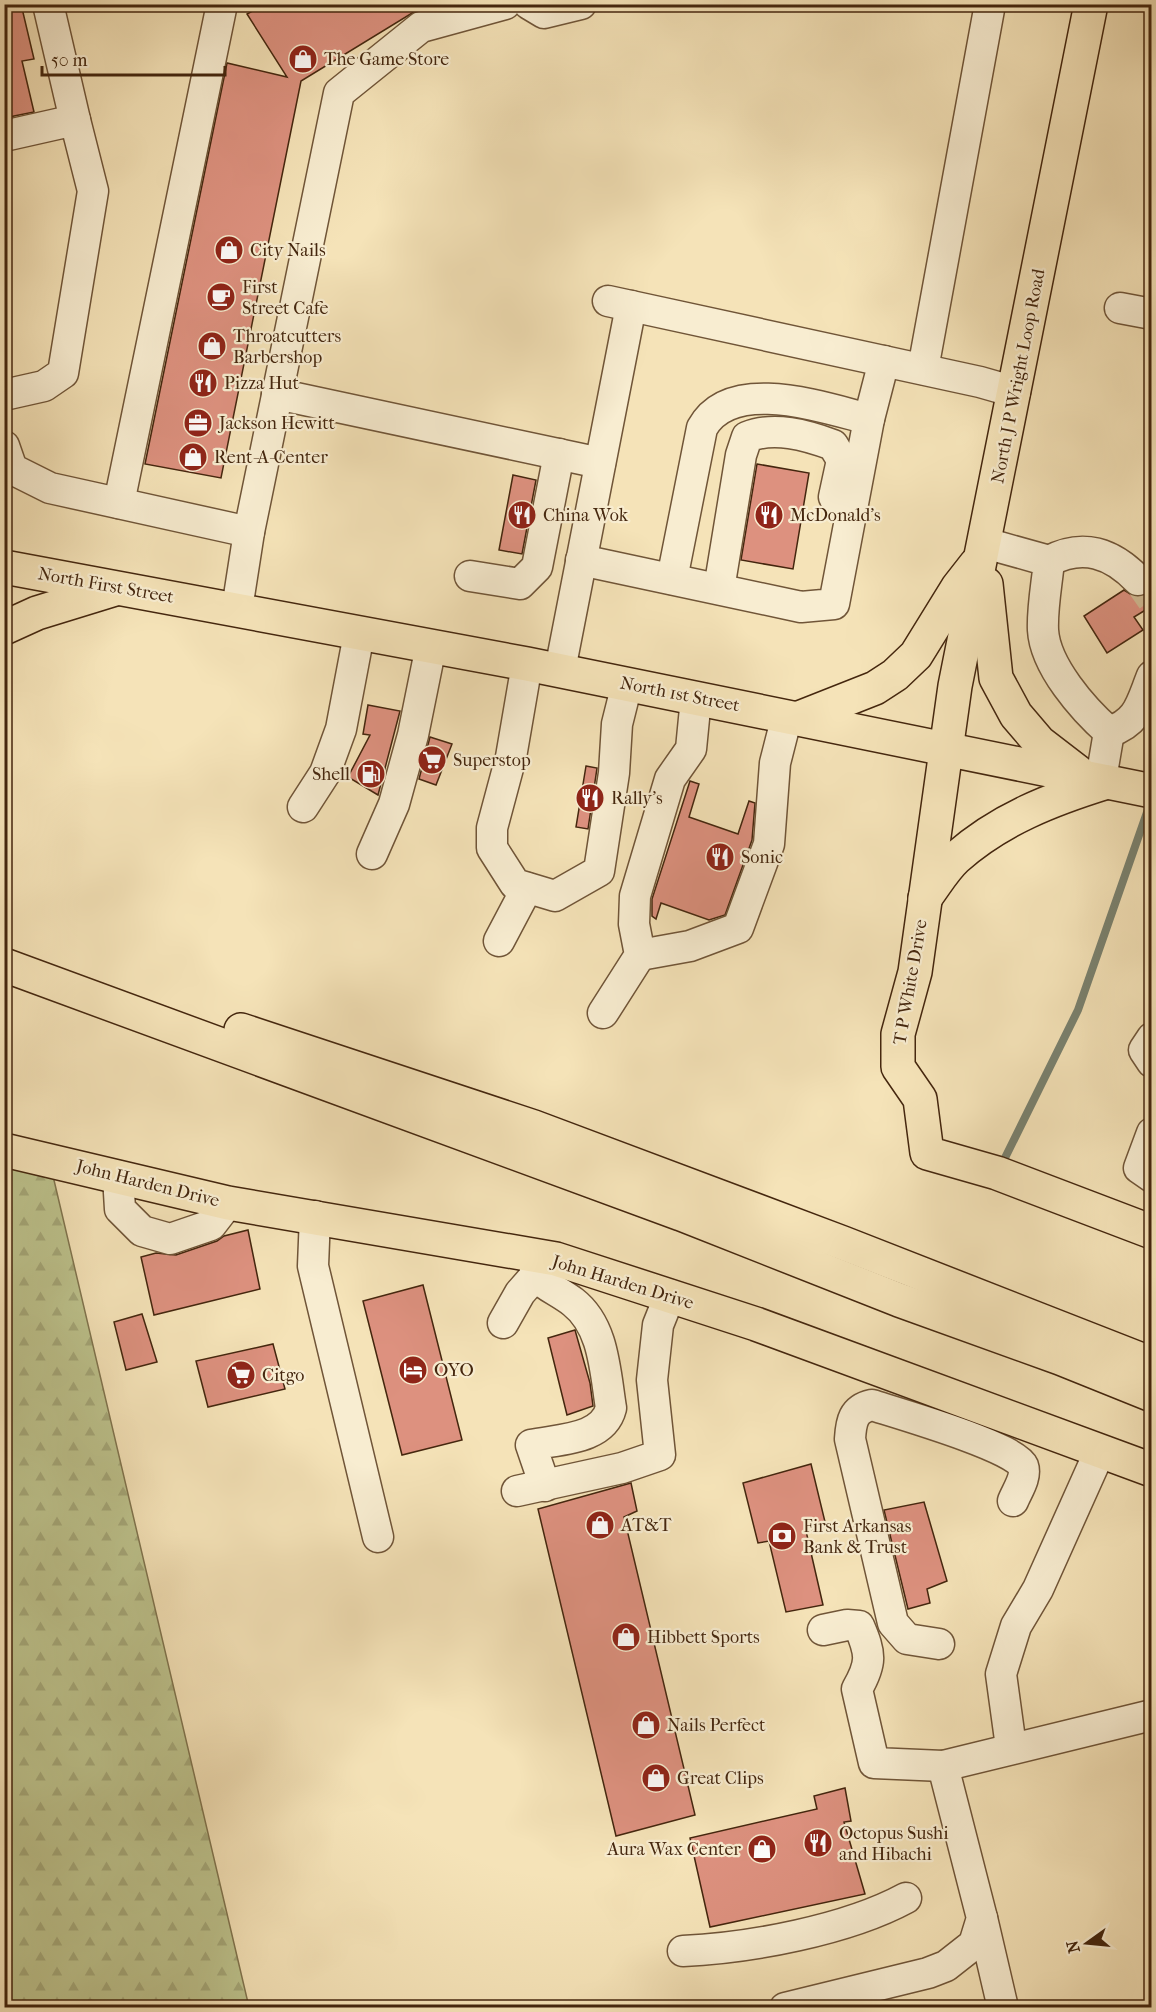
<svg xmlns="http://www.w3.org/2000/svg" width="1156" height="2012" font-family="'IM FELL French Canon',serif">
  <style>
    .forest { fill: url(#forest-firs); stroke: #80744e; stroke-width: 1.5 }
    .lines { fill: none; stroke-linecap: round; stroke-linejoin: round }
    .stream { stroke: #79816f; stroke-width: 8 }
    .building { fill: #dd917f; stroke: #44260e; stroke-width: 1.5 }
    .minor-tunnel { stroke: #d2bd96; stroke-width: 30; stroke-dasharray: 30 15; stroke-linecap: butt }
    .minor-casing { stroke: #705538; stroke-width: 33 }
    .major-casing { stroke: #44260e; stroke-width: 36 }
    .highway-casing { stroke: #44260e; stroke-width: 36 }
    .minor { stroke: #f8edd1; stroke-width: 30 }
    .major { stroke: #f5e3b8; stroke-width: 33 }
    .highway { stroke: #f5e3b8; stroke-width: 33 }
    .labels { text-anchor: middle; stroke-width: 4.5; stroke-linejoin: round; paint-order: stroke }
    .poi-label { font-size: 18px; fill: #44260e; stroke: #f8edd1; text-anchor: start }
    .street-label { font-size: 18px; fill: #44260e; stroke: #f8edd1 }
  </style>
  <defs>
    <pattern id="forest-firs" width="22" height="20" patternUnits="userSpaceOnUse" patternTransform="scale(1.5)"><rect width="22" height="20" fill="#bdc38d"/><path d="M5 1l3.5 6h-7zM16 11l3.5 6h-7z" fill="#a4a778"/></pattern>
  </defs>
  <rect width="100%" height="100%" fill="#f5e3b8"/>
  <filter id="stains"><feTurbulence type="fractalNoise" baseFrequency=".00333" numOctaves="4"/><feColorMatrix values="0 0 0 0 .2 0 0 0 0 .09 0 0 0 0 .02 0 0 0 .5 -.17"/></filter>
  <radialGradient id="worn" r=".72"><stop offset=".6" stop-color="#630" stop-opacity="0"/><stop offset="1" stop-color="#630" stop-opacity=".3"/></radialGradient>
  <path class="forest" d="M5,1150L49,1159L249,2007L5,2008Z"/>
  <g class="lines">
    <path class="stream" d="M1001,1166L1078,1010L1152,798"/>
  </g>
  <g class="building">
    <path d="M4,4H21L34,59L22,61L34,112L4,118Z"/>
    <path d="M266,4H427L301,81L221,478L145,464L227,63L287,77L247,14Z"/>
    <path d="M757,464L809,473L793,569L741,560Z"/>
    <path d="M513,475L536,480L522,554L499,550Z"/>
    <path d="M1124,590L1135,597L1144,596L1152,590V606L1134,617L1143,630L1107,653L1084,616Z"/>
    <path d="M368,705L400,711L378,795L348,777L370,735L363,734Z"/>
    <path d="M430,737L452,744L436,785L419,779Z"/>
    <path d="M586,766L597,768L588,829L576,827Z"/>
    <path d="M690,781L699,784L689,817L738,834L749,801L755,803L752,840L725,915L709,920L661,903L656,919L652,916V899Z"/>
    <path d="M248,1230L260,1289L154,1315L141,1257L156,1253L176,1255L217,1241L224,1236Z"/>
    <path d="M423,1285L462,1440L402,1455L363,1301Z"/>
    <path d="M142,1314L157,1362L126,1370L114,1322Z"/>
    <path d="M575,1330L590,1383L593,1406L567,1415L548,1338Z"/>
    <path d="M273,1344L285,1389L208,1407L196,1361Z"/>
    <path d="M811,1464L826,1526L806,1531L823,1605L786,1612L769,1541L758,1543L743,1483Z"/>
    <path d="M631,1483L637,1511L624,1517L695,1815L616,1836L538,1509Z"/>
    <path d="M924,1502L947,1581L927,1589L930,1603L908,1609L884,1510Z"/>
    <path d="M845,1788L851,1821L844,1822L865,1894L710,1927L690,1838L817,1809L814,1796Z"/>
  </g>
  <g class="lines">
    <path class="minor-tunnel" d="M1138,580L1152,600"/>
    <g class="minor-casing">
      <g id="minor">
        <path d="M48,4L75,120"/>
        <path d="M529,4L544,13L581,4"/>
        <path d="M4,136L75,120L93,191L63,373L44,386L4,395"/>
        <path d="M608,301L980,382L1015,392"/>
        <path d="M1120,308L1152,314"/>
        <path d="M923,369L990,4"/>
        <path d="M277,394L600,463"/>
        <path d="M4,446L12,469L50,488L249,532"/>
        <path d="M119,503L222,4"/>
        <path d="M985,543L1049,561C1047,583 1042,608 1043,630C1045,666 1083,709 1109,732"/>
        <path d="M581,560L801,607L834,604L869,419L884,361"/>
        <path d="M1049,561C1083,543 1112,553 1138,580"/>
        <path d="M470,576L520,584L537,567L559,454"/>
        <path d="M672,579L702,428C731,375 824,408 869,419"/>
        <path d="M719,589L741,455L747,437C774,426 806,435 833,445L842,460L834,497"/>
        <path d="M237,609L249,532L339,93L421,27L505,4"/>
        <path d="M527,664L511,757L492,828V848L515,884L555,896L599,871L614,773L617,724L627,684"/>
        <path d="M560,670L631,306"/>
        <path d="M1109,732C1139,722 1141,703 1152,676"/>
        <path d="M1101,779L1109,732"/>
        <path d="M303,807L325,773L341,729L359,634"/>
        <path d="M372,854L394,804L413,735L431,646"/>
        <path d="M499,941L527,888"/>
        <path d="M640,955L690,946L738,928L769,844L775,763L787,716"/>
        <path d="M603,1013L640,955L634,924L635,896L670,779L691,749L696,698"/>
        <path d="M1152,1038L1144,1050L1152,1062"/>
        <path d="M1152,1133L1139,1168L1152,1177"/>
        <path d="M118,1176L120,1209L142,1231L170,1239L211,1225L228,1203"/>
        <path d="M315,1216L313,1266L378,1537"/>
        <path d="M535,1256V1276C547,1287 560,1292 573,1302C604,1326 605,1371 611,1408C603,1440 559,1439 531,1445L545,1486"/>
        <path d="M503,1323L520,1293L548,1261"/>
        <path d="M517,1491L622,1468L660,1455L652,1380L658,1325L670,1295"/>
        <path d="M823,1630L847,1625L859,1626C871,1654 872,1663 857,1689L874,1763L943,1766"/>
        <path d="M939,1644L907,1639L893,1623L850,1439C851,1422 853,1409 872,1405C897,1413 1015,1447 1023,1466C1027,1477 1017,1491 1013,1501"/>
        <path d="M1011,1747L1001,1674L1016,1626L1038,1589L1099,1453"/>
        <path d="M982,1918L1003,2008"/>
        <path d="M683,1951C750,1948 847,1930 906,1898"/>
        <path d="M785,2008L928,1973L946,1966L974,1944L982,1918L943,1766L1152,1715"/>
      </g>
    </g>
    <g class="major-casing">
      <g id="major">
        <path d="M1091,4L955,686L915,972L898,1034V1067L920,1099L927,1153L997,1173L1152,1232"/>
        <path d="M4,567L527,664L1152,791"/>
        <path d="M986,584L996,678L1016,715L1039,742L1078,772"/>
        <path d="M4,628L37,613L115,589"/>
        <path d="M799,718L875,688L895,675L916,655L958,587L976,564"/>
        <path d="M925,898C935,885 944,869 956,858C1000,819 1052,799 1107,782"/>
        <path d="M4,1150L228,1203L556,1259L756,1324L1152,1470"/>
      </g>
    </g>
    <g class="highway-casing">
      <g id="highway">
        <path d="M4,965L681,1214L899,1300L1060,1358L1152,1395"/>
        <path d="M241,1030L534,1127L843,1243L1152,1364"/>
      </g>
    </g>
    <use href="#minor" class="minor"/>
    <use href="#major" class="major"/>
    <use href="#highway" class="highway"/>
  </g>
  <defs>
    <g id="shop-disc" transform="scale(1.5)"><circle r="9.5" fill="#8f2418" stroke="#f8edd1"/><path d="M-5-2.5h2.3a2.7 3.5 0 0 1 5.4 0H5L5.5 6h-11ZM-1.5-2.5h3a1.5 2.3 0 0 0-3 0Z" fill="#fff"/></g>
    <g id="cafe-disc" transform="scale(1.5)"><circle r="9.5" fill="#8f2418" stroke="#f8edd1"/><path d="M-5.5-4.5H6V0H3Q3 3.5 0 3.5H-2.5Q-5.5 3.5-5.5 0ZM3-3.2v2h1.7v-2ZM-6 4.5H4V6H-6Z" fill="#fff"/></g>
    <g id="restaurant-disc" transform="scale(1.5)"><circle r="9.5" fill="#8f2418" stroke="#f8edd1"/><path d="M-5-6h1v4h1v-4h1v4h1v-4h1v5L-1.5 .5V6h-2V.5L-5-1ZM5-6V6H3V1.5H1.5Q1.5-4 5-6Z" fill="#fff"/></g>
    <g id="office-disc" transform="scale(1.5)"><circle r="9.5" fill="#8f2418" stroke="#f8edd1"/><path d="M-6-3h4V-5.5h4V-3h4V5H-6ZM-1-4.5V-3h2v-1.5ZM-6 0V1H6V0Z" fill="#fff"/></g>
    <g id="supermarket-disc" transform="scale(1.5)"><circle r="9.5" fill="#8f2418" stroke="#f8edd1"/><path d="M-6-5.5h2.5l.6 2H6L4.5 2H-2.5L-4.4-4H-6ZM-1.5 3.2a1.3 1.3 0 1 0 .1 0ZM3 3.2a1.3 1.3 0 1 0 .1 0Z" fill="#fff"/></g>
    <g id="fuel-disc" transform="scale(1.5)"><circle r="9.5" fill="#8f2418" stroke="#f8edd1"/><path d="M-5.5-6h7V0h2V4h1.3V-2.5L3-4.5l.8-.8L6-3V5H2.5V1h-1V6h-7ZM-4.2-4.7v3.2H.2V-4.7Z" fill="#fff"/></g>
    <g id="hotel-disc" transform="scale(1.5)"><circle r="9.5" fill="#8f2418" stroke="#f8edd1"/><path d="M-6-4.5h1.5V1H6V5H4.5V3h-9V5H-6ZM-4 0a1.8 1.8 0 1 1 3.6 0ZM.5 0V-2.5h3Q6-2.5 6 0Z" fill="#fff"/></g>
    <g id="bank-disc" transform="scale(1.5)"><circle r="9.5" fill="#8f2418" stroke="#f8edd1"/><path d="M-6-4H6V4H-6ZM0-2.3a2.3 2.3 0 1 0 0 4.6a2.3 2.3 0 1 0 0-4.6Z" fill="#fff"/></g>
  </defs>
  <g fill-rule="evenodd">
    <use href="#shop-disc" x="303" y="59"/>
    <use href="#shop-disc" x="229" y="250"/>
    <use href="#cafe-disc" x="221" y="297"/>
    <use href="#shop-disc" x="212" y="346"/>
    <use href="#restaurant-disc" x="203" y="383"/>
    <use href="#office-disc" x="198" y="423"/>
    <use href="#shop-disc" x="193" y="457"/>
    <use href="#restaurant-disc" x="522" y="515"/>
    <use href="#restaurant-disc" x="769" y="515"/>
    <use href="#supermarket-disc" x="432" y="760"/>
    <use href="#fuel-disc" x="371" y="774"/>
    <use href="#restaurant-disc" x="590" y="798"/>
    <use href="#restaurant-disc" x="720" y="857"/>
    <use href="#hotel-disc" x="413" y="1370"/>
    <use href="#supermarket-disc" x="241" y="1375"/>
    <use href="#shop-disc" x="600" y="1525"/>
    <use href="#bank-disc" x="782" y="1536"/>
    <use href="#shop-disc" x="626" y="1637"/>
    <use href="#shop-disc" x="646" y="1725"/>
    <use href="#shop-disc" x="656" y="1778"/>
    <use href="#restaurant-disc" x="818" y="1843"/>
    <use href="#shop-disc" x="762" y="1849"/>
  </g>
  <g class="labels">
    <g class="poi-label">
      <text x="324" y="65">The Game Store</text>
      <text x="250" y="256">City Nails</text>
      <text x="242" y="293">First<tspan x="242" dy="21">Street Cafe</tspan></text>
      <text x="233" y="342">Throatcutters<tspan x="233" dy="21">Barbershop</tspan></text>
      <text x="224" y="389">Pizza Hut</text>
      <text x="219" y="429">Jackson Hewitt</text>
      <text x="214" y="463">Rent-A-Center</text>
      <text x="543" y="521">China Wok</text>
      <text x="790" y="521">McDonald's</text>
      <text x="453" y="766">Superstop</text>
      <text x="350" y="780" text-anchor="end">Shell</text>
      <text x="611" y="804">Rally's</text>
      <text x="741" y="863">Sonic</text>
      <text x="434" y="1376">OYO</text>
      <text x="262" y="1381">Citgo</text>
      <text x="621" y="1531">AT&amp;T</text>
      <text x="803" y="1532">First Arkansas<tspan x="803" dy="21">Bank &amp; Trust</tspan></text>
      <text x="647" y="1643">Hibbett Sports</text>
      <text x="667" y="1731">Nails Perfect</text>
      <text x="677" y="1784">Great Clips</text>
      <text x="839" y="1839">Octopus Sushi<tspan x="839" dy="21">and Hibachi</tspan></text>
      <text x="741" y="1855" text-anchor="end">Aura Wax Center</text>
    </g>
    <g class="street-label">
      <text transform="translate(1018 376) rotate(-79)" y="6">North J P Wright Loop Road</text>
      <text transform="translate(106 585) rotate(10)" y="6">North First Street</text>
      <text transform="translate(680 694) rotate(11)" y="6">North 1st Street</text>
      <text transform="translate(910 982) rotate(-80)" y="6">T P White Drive</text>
      <text transform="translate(148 1183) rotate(14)" y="6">John Harden Drive</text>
      <text transform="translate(623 1282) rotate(17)" y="6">John Harden Drive</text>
    </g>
  </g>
  <rect width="1156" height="2012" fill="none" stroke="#f5e3b8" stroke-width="24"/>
  <rect x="6" y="6" width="1144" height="2000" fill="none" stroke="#44260e" stroke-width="3"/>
  <rect x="12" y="12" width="1132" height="1988" fill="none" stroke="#44260e" stroke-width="1.5"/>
  <g transform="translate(1087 1943) rotate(255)" stroke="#f8edd1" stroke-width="4.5" paint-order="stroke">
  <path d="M0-4.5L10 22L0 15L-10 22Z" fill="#44260e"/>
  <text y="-9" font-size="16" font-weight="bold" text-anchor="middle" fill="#44260e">N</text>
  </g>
  <path d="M42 66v9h183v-9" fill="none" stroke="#44260e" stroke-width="3"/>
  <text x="51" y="66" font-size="18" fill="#44260e" stroke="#f8edd1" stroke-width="4.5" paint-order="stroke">50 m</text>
  <rect width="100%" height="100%" filter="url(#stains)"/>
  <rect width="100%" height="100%" fill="url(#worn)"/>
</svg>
